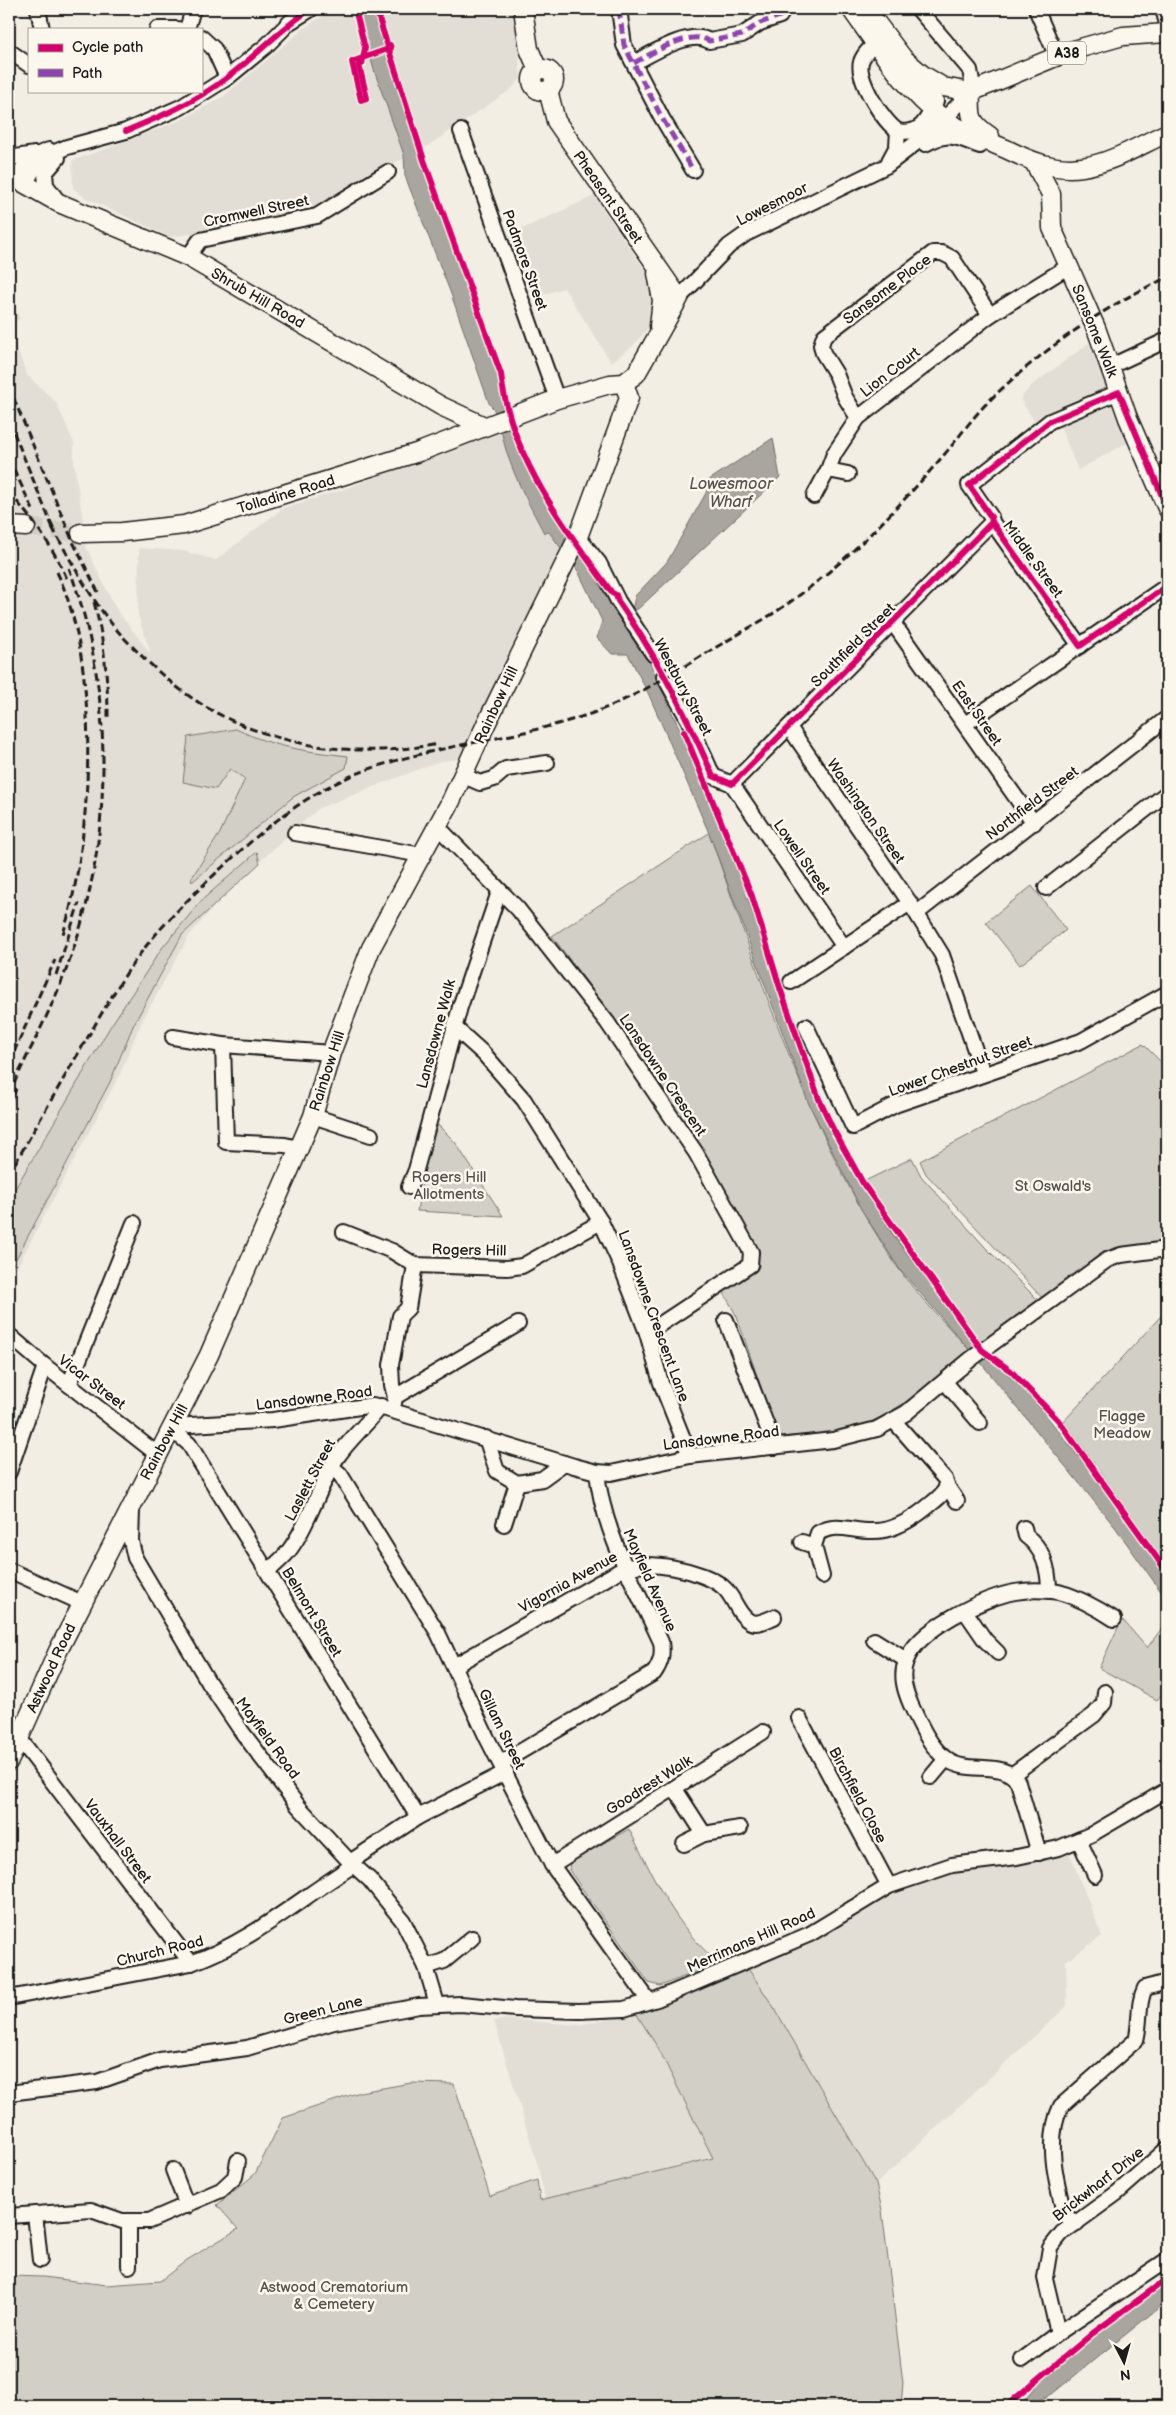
<svg xmlns="http://www.w3.org/2000/svg" width="1176" height="2415" font-family="'Balsamiq Sans',sans-serif">
  <style>
    .built { fill: #e2ded5 }
    .green { fill: #d2cfc6; stroke: #777671 }
    .water { fill: #a9a6a0; stroke: #716f6b }
    .lines { fill: none; stroke-linecap: round; stroke-linejoin: round }
    .major-tunnel { stroke: #d2cec6; stroke-width: 18; stroke-dasharray: 18 9; stroke-linecap: butt }
    .minor-casing { stroke: #1c1c1c; stroke-width: 18 }
    .major-casing { stroke: #1c1c1c; stroke-width: 21 }
    .minor { stroke: #fbf7ec; stroke-width: 14 }
    .major { stroke: #fbf7ec; stroke-width: 18 }
    .rail { stroke: #1c1c1c; stroke-width: 3; stroke-dasharray: 8 4; stroke-linecap: butt }
    .quiet { stroke: #8e44ad; stroke-width: 5; stroke-dasharray: 10 5; stroke-linecap: butt }
    .cycleway-casing { stroke: #fbf7ec; stroke-width: 9 }
    .cycleway { stroke: #d6006c; stroke-width: 6 }
    .labels { text-anchor: middle; stroke-width: 5; stroke-linejoin: round; paint-order: stroke }
    .shield { fill: #fbf7ec; stroke: #5f5e5a; stroke-width: 1 }
    .shield-label { font-size: 14px; font-weight: bold; fill: #1c1c1c }
    .street-label { font-size: 15px; fill: #1c1c1c; stroke: #fbf7ec }
    .park-label { font-size: 15px; fill: #53524f; stroke: #fbf7ec }
    .water-label { font-size: 16px; font-style: italic; fill: #545351; stroke: #fbf7ec }
  </style>
  <rect width="100%" height="100%" fill="#f2eee4"/>
  <filter id="ink" filterUnits="userSpaceOnUse"><feTurbulence type="fractalNoise" baseFrequency=".02" numOctaves="2"/><feDisplacementMap in="SourceGraphic" scale="10" xChannelSelector="R" yChannelSelector="G"/><feConvolveMatrix kernelMatrix="1 2 1 2 8 2 1 2 1" color-interpolation-filters="sRGB"/></filter>
  <g filter="url(#ink)">
    <g class="built">
      <path d="M333,9H514L521,78L510,90L422,150L364,177L326,202L288,214L218,230L170,237L84,197L73,188L72,161L179,121L224,96L303,29Z"/>
      <path d="M594,196L652,280L655,313L648,328L632,347L611,362L564,288L532,298L509,235Z"/>
      <path d="M11,299L20,319L9,323V300Z"/>
      <path d="M9,328L27,375L56,402L74,443V464L84,527L85,545L116,609L151,654L138,615L139,548L183,551L216,560L283,508L339,491L501,431L507,456L530,508L544,533L549,532L561,547L463,759L440,761L319,808L227,891L189,936L141,1023L120,1074L9,1282V536H29L9,513Z"/>
      <path d="M1089,343L1129,442L1078,470L1059,424L1042,433L1020,399L1031,386Z"/>
      <path d="M1069,1852L1102,1936L1066,1961L1067,2006L876,2184L775,2009L747,1967L886,1892L956,1870L1048,1860Z"/>
      <path d="M636,2013L658,2048L713,2157L545,2200L538,2166L494,2021L505,2019L578,2025Z"/>
    </g>
    <g class="green">
      <path d="M236,729C276,748 305,751 348,756L346,768L293,797L192,882L191,879L220,833L245,779L230,769L216,789L183,782L188,737Z"/>
      <path d="M709,833C762,981 809,1138 898,1268C919,1298 947,1324 970,1351C932,1381 895,1418 847,1430C825,1435 800,1435 778,1437L737,1317L722,1289L759,1267L757,1248L699,1143L606,1008L552,936Z"/>
      <path d="M257,852L260,863L182,935L133,1026L110,1082L9,1272V1199L110,1027L162,948L202,900Z"/>
      <path d="M1032,886L1066,930L1020,965L986,922Z"/>
      <path d="M1143,1044L1167,1068V1241L1113,1248L1096,1257L1045,1301L926,1174L920,1161Z"/>
      <path d="M438,1125L455,1142L503,1216L417,1211L428,1148Z"/>
      <path d="M912,1158L921,1176L985,1247L1042,1304L980,1350L893,1235L861,1183Z"/>
      <path d="M1167,1312V1565L1064,1421L1159,1318Z"/>
      <path d="M1122,1619L1147,1648L1162,1628L1167,1634V1689L1157,1700L1099,1668Z"/>
      <path d="M629,1829C653,1876 676,1929 719,1963L660,1986L649,1983L569,1870L570,1862Z"/>
      <path d="M747,1967L775,2009L876,2184L882,2210L903,2383L901,2406H9V2276L43,2277L107,2285L160,2281L187,2260L238,2229L217,2205L255,2174L283,2118L360,2092L411,2083L454,2084L490,2196L537,2180L540,2200L713,2158L658,2048L636,2013L683,1997Z"/>
    </g>
    <g class="water">
      <path d="M357,9L372,10L423,166L482,326L499,380L503,405L517,443L531,473L562,526L622,614L633,606L635,596L667,562L706,493L709,480L773,438L780,477L639,608L624,618L649,661L688,748L742,882L799,1050L828,1120L861,1183L893,1235L980,1350L1015,1381L1041,1409L1112,1499L1167,1578V1600L1115,1527L981,1363L900,1270L861,1209L808,1102L709,833L649,695L628,654H612L597,638L602,621L578,571L549,532L544,533C531,508 517,483 508,456C501,438 502,417 489,403L451,294L405,176L404,155L374,70Z"/>
      <path d="M1167,2281V2301L1052,2394L1027,2406H1019L1041,2381L1081,2347Z"/>
    </g>
    <g class="lines">
      <path class="major-tunnel" d="M26,527L81,533"/>
      <g class="minor-casing">
        <g id="minor">
          <path d="M38,9L42,29"/>
          <path d="M619,9L624,45L662,118L693,170"/>
          <path d="M918,9L970,70L974,92"/>
          <path d="M1036,9L1057,57"/>
          <path d="M1163,9L1167,24"/>
          <path d="M157,29H178"/>
          <path d="M187,29L193,9"/>
          <path d="M201,37L214,49L227,78"/>
          <path d="M875,43C870,49 863,54 861,62C856,79 884,123 898,131L897,146L889,161"/>
          <path d="M9,51L29,65"/>
          <path d="M634,63C651,54 690,29 709,41L742,35L760,23L780,16L783,9"/>
          <path d="M461,131L557,399"/>
          <path d="M898,131C921,136 928,118 936,101L913,72"/>
          <path d="M925,144C949,131 956,137 980,146"/>
          <path d="M9,158L35,154"/>
          <path d="M16,180C24,163 31,156 49,150"/>
          <path d="M25,185L33,170L48,155L67,147L126,131L181,107L227,78L266,46L290,22L311,9"/>
          <path d="M57,200L46,185L45,173L58,158"/>
          <path d="M188,257L200,240L317,216L388,172"/>
          <path d="M679,298L729,246L746,234L886,166L934,129L971,92"/>
          <path d="M1109,367L1167,340"/>
          <path d="M858,418L845,397L836,374L823,353L821,345L824,336L933,253H942L952,258L990,315L1069,266"/>
          <path d="M848,474L828,470L834,454L858,418L990,315"/>
          <path d="M814,496L828,470"/>
          <path d="M578,537L599,563L618,601L653,654"/>
          <path d="M893,623L1034,823"/>
          <path d="M1080,646L992,522L991,517L969,485L1050,421L1119,392"/>
          <path d="M664,676L688,719L713,776L732,784"/>
          <path d="M965,724L1167,586"/>
          <path d="M789,727L910,903L942,955L983,1073"/>
          <path d="M464,776L480,783L494,779L506,769L547,763"/>
          <path d="M732,784L992,522"/>
          <path d="M732,784L844,947"/>
          <path d="M438,827L518,909L607,1022L696,1153L751,1252L750,1265L647,1333"/>
          <path d="M295,833L422,855"/>
          <path d="M1046,888L1167,793"/>
          <path d="M917,913L1167,718"/>
          <path d="M791,982L910,903"/>
          <path d="M806,1026L853,1127L895,1105L1081,1041L1167,993"/>
          <path d="M454,1027L484,1054L524,1100L601,1222L619,1261L647,1333L661,1383L690,1456"/>
          <path d="M173,1037L223,1045L331,1053"/>
          <path d="M223,1045L226,1142L285,1145L298,1148"/>
          <path d="M313,1116L371,1135"/>
          <path d="M409,1187L416,1170L460,1007L499,892"/>
          <path d="M344,1232L392,1251L415,1265L507,1268L522,1266L601,1222"/>
          <path d="M726,1320L775,1447"/>
          <path d="M9,1335L45,1366L157,1454"/>
          <path d="M945,1382L980,1423"/>
          <path d="M69,1385L134,1223"/>
          <path d="M395,1397L518,1324"/>
          <path d="M393,1409L395,1397L392,1385L391,1365L400,1316L408,1308L415,1265"/>
          <path d="M894,1421L945,1479L947,1486L957,1501"/>
          <path d="M174,1426L273,1420L373,1405L574,1466L597,1472L611,1473L690,1456L833,1440L877,1429L906,1413L971,1359L1107,1260L1121,1255L1167,1249"/>
          <path d="M170,1433L181,1437L189,1444L418,1817"/>
          <path d="M486,1438L497,1471L517,1483L542,1479L564,1463"/>
          <path d="M332,1467L340,1474L438,1633L487,1738L552,1865L649,2001"/>
          <path d="M9,1472L45,1366"/>
          <path d="M132,1510L131,1541L135,1558L209,1683L242,1732L299,1807L350,1862L370,1880L403,1921L426,1967L437,2004"/>
          <path d="M504,1524L517,1483"/>
          <path d="M1024,1528L1026,1536C1044,1549 1049,1570 1049,1591"/>
          <path d="M802,1542L814,1546"/>
          <path d="M9,1570L82,1603"/>
          <path d="M268,1571C275,1565 282,1559 288,1552C309,1524 318,1489 336,1459C349,1439 367,1425 381,1406"/>
          <path d="M822,1576L814,1546L818,1533C838,1522 852,1532 874,1531C893,1531 911,1520 926,1508C934,1501 943,1496 947,1486"/>
          <path d="M965,1611L985,1640L998,1653"/>
          <path d="M874,1640L906,1660"/>
          <path d="M454,1666L621,1570C644,1558 704,1570 723,1587C734,1596 737,1614 749,1621C757,1626 766,1620 774,1617"/>
          <path d="M799,1718L889,1886"/>
          <path d="M19,1738L191,1963"/>
          <path d="M501,1763L654,1673C661,1663 663,1655 661,1642C636,1587 603,1533 597,1472"/>
          <path d="M1013,1774L1094,1715L1104,1703L1105,1692"/>
          <path d="M931,1777L946,1759"/>
          <path d="M675,1789L704,1834"/>
          <path d="M1079,1840L1095,1875"/>
          <path d="M684,1844L704,1834L740,1828"/>
          <path d="M1039,1853L1018,1782C1002,1758 968,1776 946,1759C929,1746 920,1724 911,1705C905,1691 900,1676 906,1661C918,1629 982,1598 1015,1592C1025,1590 1042,1590 1052,1591C1071,1593 1099,1609 1114,1619"/>
          <path d="M350,1862L418,1817L506,1772"/>
          <path d="M552,1865L763,1732"/>
          <path d="M426,1967L444,1961L472,1938"/>
          <path d="M9,1998L191,1963C247,1944 299,1900 349,1868L350,1862"/>
          <path d="M9,2093L97,2082L160,2060L247,2048L334,2022L419,2006L461,2004L515,2009L579,2011L624,2009L657,1999L810,1934L889,1886L952,1865L1017,1857L1059,1848L1092,1834L1167,1790"/>
          <path d="M173,2170L187,2206"/>
          <path d="M35,2214L40,2260"/>
          <path d="M9,2216L91,2210L122,2221H149L221,2190L235,2177L238,2161"/>
          <path d="M1077,2223L1065,2216C1056,2182 1045,2139 1061,2106L1136,2040C1141,2022 1137,2004 1145,1988L1167,1982"/>
          <path d="M129,2266V2222"/>
          <path d="M1058,2333L1045,2278L1050,2248L1062,2233L1117,2193L1167,2149"/>
          <path d="M1022,2360L1058,2333L1167,2260"/>
        </g>
      </g>
      <g class="major-casing">
        <g id="major">
          <path d="M523,9L529,49L538,70"/>
          <path d="M851,9C878,47 906,91 944,119C962,132 985,140 1006,149C1030,161 1055,171 1082,167C1112,163 1140,145 1167,133"/>
          <path d="M866,9L903,58L923,75L943,87L971,92L1070,51L1123,36L1167,33"/>
          <circle cx="543" cy="80" r="11"/>
          <path d="M971,92C970,116 969,122 990,136"/>
          <path d="M1034,162L1051,194L1052,228L1096,328L1128,418L1167,508"/>
          <path d="M9,175L59,203L188,257L441,406L484,426"/>
          <path d="M657,273L662,300L659,326"/>
          <path d="M9,526L26,527"/>
          <path d="M81,533L122,532L184,525L419,452L557,399L610,384L624,383L636,374L679,298L556,121L548,90"/>
          <path d="M9,1761L58,1651L209,1355L313,1116L331,1053L371,948L451,801L486,724L578,537L629,398L624,383"/>
        </g>
      </g>
      <use href="#minor" class="minor"/>
      <use href="#major" class="major"/>
      <g class="rail">
        <path d="M9,387L73,542L98,592"/>
        <path d="M9,421L55,533"/>
        <path d="M9,459L33,510"/>
        <path d="M9,492C32,519 53,546 67,579"/>
        <path d="M52,527C74,566 95,608 126,640C149,664 174,687 201,704C271,747 358,759 438,744"/>
        <path d="M57,572C101,665 93,837 63,934"/>
        <path d="M94,602C104,640 108,679 108,718"/>
        <path d="M56,975L79,903"/>
        <path d="M9,1063L55,960"/>
        <path d="M9,1094C30,1048 55,1004 71,956C114,835 114,688 69,568"/>
        <path d="M9,1105L16,1089"/>
        <path d="M9,1174C34,1130 59,1086 85,1042C105,1008 125,971 151,940C177,909 206,882 237,854C272,822 311,792 356,774C429,745 509,741 584,716C627,702 667,677 705,654C729,639 754,626 777,611C840,569 894,513 943,456C958,439 971,419 987,403C1034,356 1106,304 1167,278"/>
      </g>
      <g class="quiet">
        <path d="M619,9L624,45L662,118L693,170"/>
        <path d="M634,63C651,54 690,29 709,41L742,35L760,23L780,16L783,9"/>
      </g>
      <g class="cycleway-casing">
        <g id="cycleway">
          <path d="M355,9L365,48L362,64L359,65L367,98L361,100L352,62L354,61L391,48L390,45"/>
          <path d="M376,9L424,160L501,374C510,458 565,527 612,593L616,595L618,601C657,656 686,714 713,776L732,784L992,522"/>
          <path d="M126,131C162,116 197,101 228,77C257,55 281,28 311,9"/>
          <path d="M1167,508L1119,392L1050,421L969,485L991,517L992,522L1080,646L1167,586"/>
          <path d="M684,732L752,896L780,988L819,1099L833,1129L864,1185L982,1350L1011,1371L1058,1420L1167,1572"/>
          <path d="M1006,2406L1093,2333L1167,2279"/>
        </g>
      </g>
      <use href="#cycleway" class="cycleway"/>
    </g>
  </g>
  <g class="labels">
    <rect class="shield" x="1048" y="41.5" width="38" height="23" rx="4"/>
    <g class="shield-label">
      <text x="1067" y="58">A38</text>
    </g>
    <g class="street-label">
      <text transform="translate(608 197) rotate(55)" y="5">Pheasant Street</text>
      <text transform="translate(772 204) rotate(-27)" y="5">Lowesmoor</text>
      <text transform="translate(256 211) rotate(-12)" y="5">Cromwell Street</text>
      <text transform="translate(525 260) rotate(70)" y="5">Padmore Street</text>
      <text transform="translate(887 289) rotate(-37)" y="5">Sansome Place</text>
      <text transform="translate(258 298) rotate(30)" y="5">Shrub Hill Road</text>
      <text transform="translate(1095 331) rotate(68)" y="5">Sansome Walk</text>
      <text transform="translate(890 372) rotate(-38)" y="5">Lion Court</text>
      <text transform="translate(286 494) rotate(-17)" y="5">Tolladine Road</text>
      <text transform="translate(1033 559) rotate(54)" y="5">Middle Street</text>
      <text transform="translate(853 645) rotate(-45)" y="5">Southfield Street</text>
      <text transform="translate(683 687) rotate(62)" y="5">Westbury Street</text>
      <text transform="translate(496 705) rotate(-65)" y="5">Rainbow Hill</text>
      <text transform="translate(977 713) rotate(55)" y="5">East Street</text>
      <text transform="translate(1032 803) rotate(-37)" y="5">Northfield Street</text>
      <text transform="translate(866 811) rotate(55)" y="5">Washington Street</text>
      <text transform="translate(802 857) rotate(55)" y="5">Lowell Street</text>
      <text transform="translate(436 1034) rotate(-75)" y="5">Lansdowne Walk</text>
      <text transform="translate(960 1066) rotate(-20)" y="5">Lower Chestnut Street</text>
      <text transform="translate(327 1071) rotate(-72)" y="5">Rainbow Hill</text>
      <text transform="translate(663 1075) rotate(56)" y="5">Lansdowne Crescent</text>
      <text transform="translate(469 1250) rotate(1)" y="5">Rogers Hill</text>
      <text transform="translate(654 1316) rotate(70)" y="5">Lansdowne Crescent Lane</text>
      <text transform="translate(92 1382) rotate(37)" y="5">Vicar Street</text>
      <text transform="translate(314 1398) rotate(-7)" y="5">Lansdowne Road</text>
      <text transform="translate(721 1438) rotate(-7)" y="5">Lansdowne Road</text>
      <text transform="translate(164 1442) rotate(-62)" y="5">Rainbow Hill</text>
      <text transform="translate(310 1480) rotate(-62)" y="5">Laslett Street</text>
      <text transform="translate(650 1580) rotate(66)" y="5">Mayfield Avenue</text>
      <text transform="translate(568 1582) rotate(-29)" y="5">Vigornia Avenue</text>
      <text transform="translate(312 1612) rotate(59)" y="5">Belmont Street</text>
      <text transform="translate(51 1668) rotate(-65)" y="5">Astwood Road</text>
      <text transform="translate(502 1729) rotate(64)" y="5">Gillam Street</text>
      <text transform="translate(268 1738) rotate(54)" y="5">Mayfield Road</text>
      <text transform="translate(649 1785) rotate(-32)" y="5">Goodrest Walk</text>
      <text transform="translate(858 1795) rotate(62)" y="5">Birchfield Close</text>
      <text transform="translate(118 1841) rotate(53)" y="5">Vauxhall Street</text>
      <text transform="translate(751 1940) rotate(-24)" y="5">Merrimans Hill Road</text>
      <text transform="translate(160 1951) rotate(-14)" y="5">Church Road</text>
      <text transform="translate(323 2010) rotate(-14)" y="5">Green Lane</text>
      <text transform="translate(1098 2184) rotate(-38)" y="5">Brickwharf Drive</text>
    </g>
    <g class="park-label">
      <text x="449" y="1182">Rogers Hill<tspan x="449" dy="17">Allotments</tspan></text>
      <text x="1053" y="1191">St Oswald's</text>
      <text x="1122" y="1421">Flagge<tspan x="1122" dy="17">Meadow</tspan></text>
      <text x="334" y="2292">Astwood Crematorium<tspan x="334" dy="17">&amp; Cemetery</tspan></text>
    </g>
    <g class="water-label">
      <text x="731" y="489">Lowesmoor<tspan x="731" dy="18">Wharf</tspan></text>
    </g>
  </g>
  <rect width="1176" height="2415" fill="none" stroke="#fbf7ec" stroke-width="30"/>
  <rect x="15" y="15" width="1146" height="2385" fill="none" stroke="#1c1c1c" stroke-width="2" filter="url(#ink)"/>
  <rect x="28" y="28" width="175" height="65" fill="#fbf7ec" stroke="#a29f99"/>
  <rect x="38" y="44" width="25" height="8" fill="#d6006c" stroke="#a29f99"/>
  <text x="72" y="52" font-size="15" fill="#1c1c1c">Cycle path</text>
  <rect x="38" y="69" width="25" height="8" fill="#8e44ad" stroke="#a29f99"/>
  <text x="72" y="78" font-size="15" fill="#1c1c1c">Path</text>
  <g transform="translate(1124 2362) rotate(174)" stroke="#fbf7ec" stroke-width="4" paint-order="stroke">
  <path d="M0-4L9 19L0 12L-9 19Z" fill="#1c1c1c"/>
  <text y="-8" font-size="14" font-weight="bold" text-anchor="middle" fill="#1c1c1c">N</text>
  </g>
</svg>
